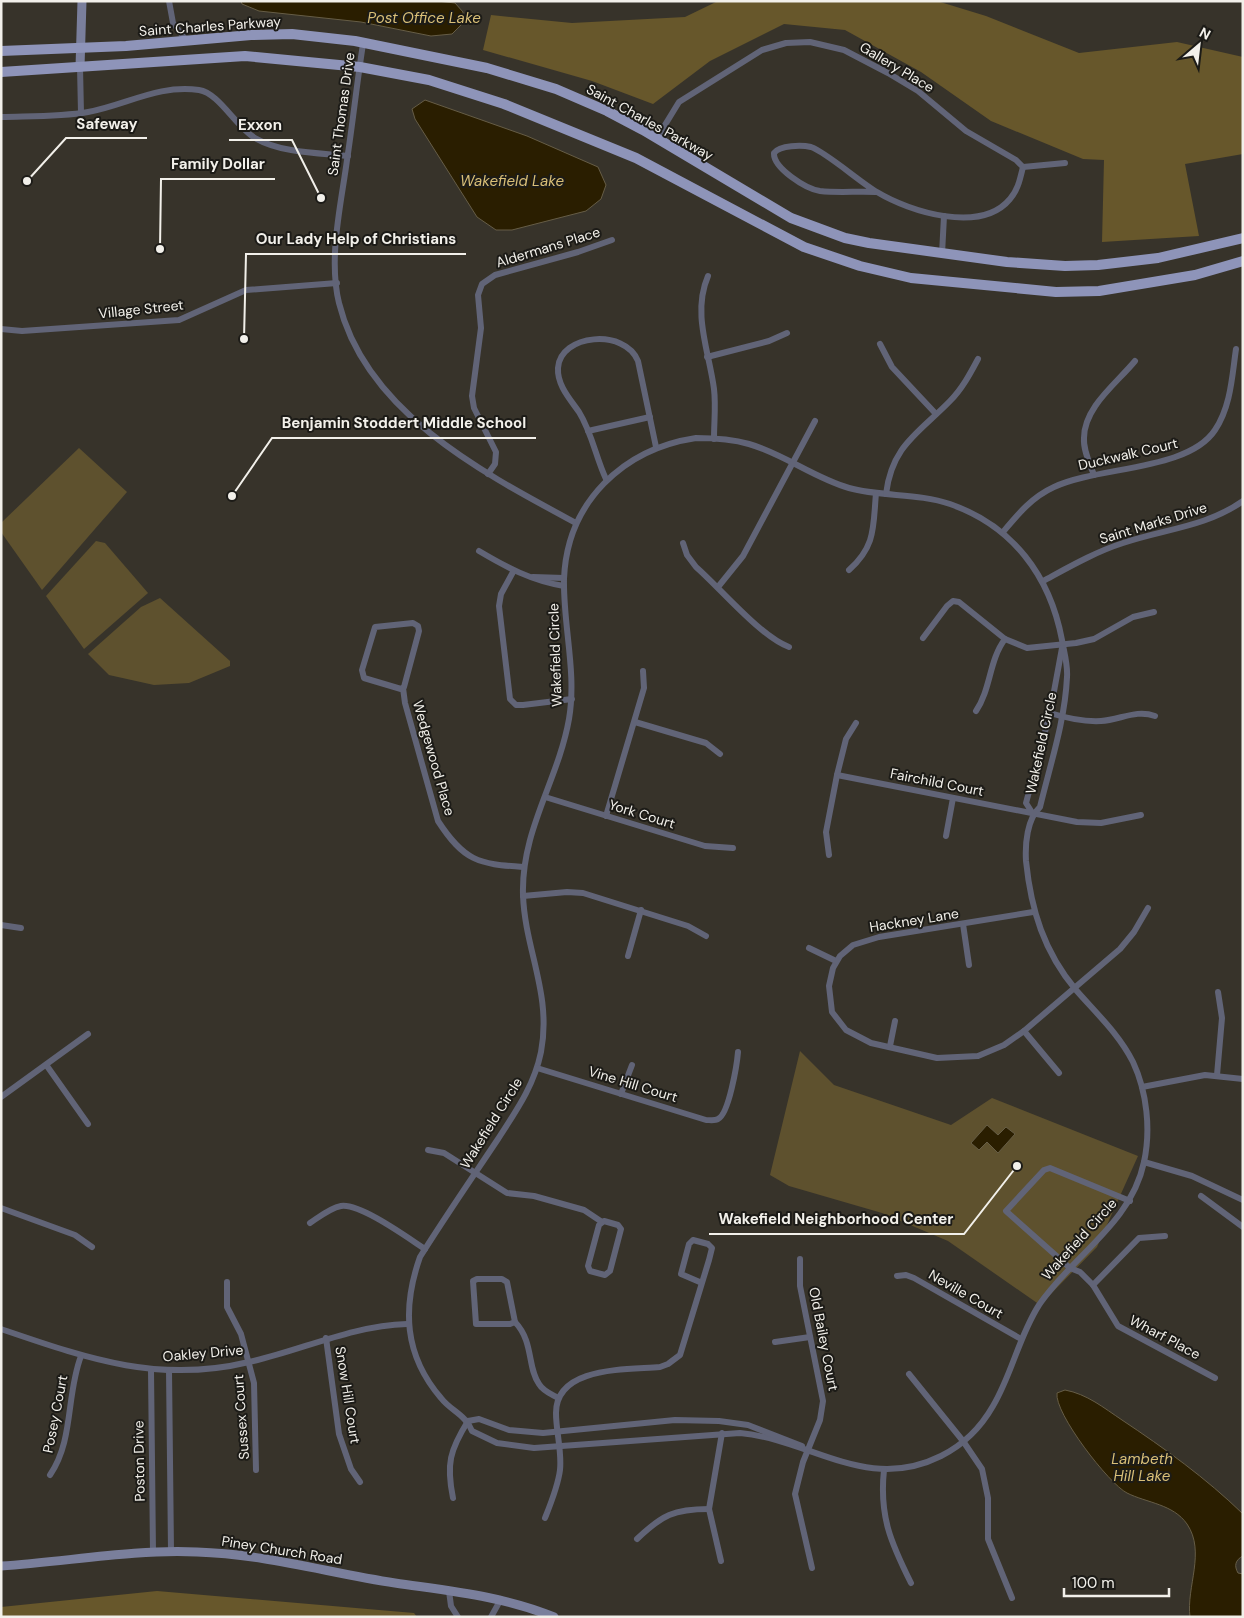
<svg xmlns="http://www.w3.org/2000/svg" width="1244" height="1618" font-family="'DM Sans',sans-serif">
  <style>
    .green { fill: #5e512e }
    .forest { fill: #67572b }
    .water { fill: #2a1e00; stroke: #665d46 }
    .lines { fill: none; stroke-linecap: round; stroke-linejoin: round }
    .street { stroke: #616477; stroke-width: 6 }
    .secondary { stroke: #7a7f9c; stroke-width: 9 }
    .primary { stroke: #8e94b9; stroke-width: 10 }
    .labels { text-anchor: middle; stroke-width: 4; stroke-linejoin: round; paint-order: stroke }
    .street-label { font-size: 14px; fill: #f2f0ea; stroke: #1c1b17 }
    .water-label { font-size: 15px; font-style: italic; fill: #d9bf77; stroke: #1c1b17 }
    .leader { fill: none; stroke: #f2f0ea; stroke-width: 2 }
    .callout-dot { fill: #f2f0ea; stroke: #1c1b17; stroke-width: 2 }
    .callout-label { font-size: 15px; text-anchor: middle; font-weight: bold; fill: #f2f0ea; stroke: #1c1b17; stroke-width: 4; stroke-linejoin: round; paint-order: stroke }
  </style>
  <rect width="100%" height="100%" fill="#37332a"/>
  <g class="green">
    <path d="M79,448L127,492L42,590L1,532V523Z"/>
    <path d="M96,541L105,543L148,593L84,649L46,596Z"/>
    <path d="M160,598L230,661V666L189,683L154,685L109,675L88,654L141,607Z"/>
    <path d="M800,1051L834,1085L951,1125L992,1098L1138,1156L1097,1247L1040,1305L948,1241L882,1213L789,1186L770,1175Z"/>
  </g>
  <g class="forest">
    <path d="M718,1H937L986,16L1079,53L1177,42L1243,57V154L1185,164L1199,236L1102,242L1104,160L1083,159L991,121L921,72L845,30L784,24L710,61L653,104L592,81L483,50L491,15L572,23L685,17Z"/>
    <path d="M157,1591L414,1613L417,1617H1V1607Z"/>
  </g>
  <g class="water">
    <path d="M241,1H437L455,3L463,12L462,24L452,34L431,36L361,22L259,11L242,4Z"/>
    <path d="M425,100L527,136L598,167L606,185L601,199L586,211L512,230H496L477,217L415,119L412,109Z"/>
    <path d="M987,1125L998,1135L1006,1127L1015,1134L998,1153L987,1142L979,1150L971,1143Z"/>
    <path d="M1065,1390C1087,1394 1104,1408 1122,1420C1164,1448 1206,1478 1243,1514V1556C1235,1560 1234,1566 1238,1573L1243,1574V1617H1190C1186,1587 1206,1552 1187,1524C1173,1504 1147,1503 1127,1493C1109,1484 1054,1413 1057,1393Z"/>
  </g>
  <g class="lines">
    <g class="street">
      <path d="M169,1L173,23L186,40"/>
      <path d="M363,44C357,82 353,121 347,160C341,205 328,258 339,303C366,413 485,474 576,523"/>
      <path d="M80,67L81,113"/>
      <path d="M1,117C30,116 60,117 88,112C126,105 159,84 199,90C219,93 236,127 255,138C281,153 319,153 348,156"/>
      <path d="M657,138L679,102L762,50L786,43L810,42L844,50L888,73L918,91L966,131L1016,160L1023,167C1020,179 1018,190 1010,199C981,234 910,212 877,192C861,183 826,152 811,147C802,145 780,145 774,153C773,168 806,189 820,191C838,193 858,191 876,192"/>
      <path d="M1023,167L1065,163"/>
      <path d="M942,254L944,216"/>
      <path d="M708,276C692,313 709,351 714,389C716,405 714,422 714,439"/>
      <path d="M1,329L22,331L179,320L246,290L337,283"/>
      <path d="M880,344L892,367L936,414"/>
      <path d="M707,357L769,341L787,333"/>
      <path d="M588,431L650,417"/>
      <path d="M696,438C714,438 732,439 749,444C784,454 814,478 849,488C882,497 918,493 950,504C1013,526 1050,576 1062,640C1064,652 1068,665 1067,677C1065,721 1050,765 1040,807C1027,819 1025,844 1026,861C1031,910 1044,952 1076,990C1096,1013 1119,1034 1133,1062C1147,1092 1151,1130 1144,1162C1131,1224 1073,1255 1039,1305C1019,1336 1012,1374 993,1406C981,1427 963,1445 941,1456C867,1493 812,1440 740,1433L534,1448L497,1443L472,1431C466,1415 451,1411 441,1398C404,1355 402,1308 420,1257C445,1217 472,1178 498,1139C516,1111 534,1086 541,1052C552,994 525,950 523,895C521,830 558,781 569,719C577,672 563,626 564,579C567,502 623,449 696,438Z"/>
      <path d="M488,474L495,464L496,452L474,408L472,396L481,328L478,295L482,284L495,275L578,252L612,240"/>
      <path d="M1094,475C1090,464 1083,450 1084,438C1084,407 1117,383 1135,361"/>
      <path d="M606,479C596,458 592,433 579,412C570,399 557,385 558,368C560,334 625,328 638,361L656,447"/>
      <path d="M886,494C892,445 919,433 950,401C962,389 970,374 978,359"/>
      <path d="M1003,532C1018,514 1032,497 1054,487C1099,466 1188,471 1215,430C1231,406 1232,376 1236,349"/>
      <path d="M683,543L687,555L696,567C720,588 761,637 789,647"/>
      <path d="M479,551C506,567 532,581 564,586"/>
      <path d="M849,570C876,546 873,527 876,493"/>
      <path d="M513,572L501,594L499,606L510,699L516,705H523L572,699"/>
      <path d="M533,577L564,578"/>
      <path d="M1043,581C1069,567 1095,552 1123,543C1164,529 1206,527 1243,501"/>
      <path d="M718,587L743,556L815,421"/>
      <path d="M413,623L418,626L419,631L404,687L401,689L364,678L362,670L375,627Z"/>
      <path d="M923,638L947,606L953,601L959,602L1005,639L1027,648L1076,643L1094,639L1133,617L1154,612"/>
      <path d="M403,688L405,703L438,821C464,861 478,864 523,867"/>
      <path d="M976,711C991,689 989,660 1005,639"/>
      <path d="M1050,713C1066,718 1083,722 1101,721C1120,720 1136,709 1155,716"/>
      <path d="M635,722L706,743L720,754"/>
      <path d="M837,775L1077,822L1101,823L1141,815"/>
      <path d="M545,797L705,846L733,848"/>
      <path d="M1033,814L1026,803L1050,713L1062,648"/>
      <path d="M606,816L644,688L643,671"/>
      <path d="M946,836L953,798"/>
      <path d="M829,855L826,832L837,775L846,739L856,723"/>
      <path d="M523,896L567,892L583,893L688,926L706,936"/>
      <path d="M1033,912L879,937L853,945L840,956L833,968L829,986L832,1012L846,1030L871,1043L937,1058L978,1056L1004,1045L1024,1031L1120,949L1134,932L1148,908"/>
      <path d="M963,924L969,965"/>
      <path d="M1,925L21,928"/>
      <path d="M809,948L836,961"/>
      <path d="M628,956L641,910"/>
      <path d="M1024,1031L1059,1073"/>
      <path d="M890,1046L895,1021"/>
      <path d="M47,1066L88,1124"/>
      <path d="M537,1068L706,1120C710,1120 715,1121 718,1119C729,1114 737,1064 738,1052"/>
      <path d="M1217,1075L1222,1018L1218,992"/>
      <path d="M1142,1087L1205,1075L1243,1079"/>
      <path d="M621,1094L632,1065"/>
      <path d="M1,1097L88,1034"/>
      <path d="M428,1150L444,1153L507,1193L534,1196L584,1210L602,1222"/>
      <path d="M1144,1162L1192,1176L1243,1200"/>
      <path d="M1201,1196L1243,1227"/>
      <path d="M1130,1201L1050,1168L1044,1170L1006,1211L1070,1268L1080,1272L1093,1285L1118,1326L1215,1378"/>
      <path d="M1,1208L75,1235L92,1247"/>
      <path d="M604,1221L618,1225L621,1229L610,1271L605,1275L590,1271L588,1266L599,1225Z"/>
      <path d="M310,1223C319,1217 330,1208 341,1206C360,1203 408,1238 425,1249"/>
      <path d="M800,1259V1286L823,1401L820,1420L803,1462L795,1494L812,1568"/>
      <path d="M897,1276L906,1275L914,1278L1021,1339"/>
      <path d="M502,1279L507,1282L515,1322L510,1324H476L473,1281L477,1279Z"/>
      <path d="M227,1282V1307L241,1334L254,1383L256,1470"/>
      <path d="M1093,1285L1139,1238L1165,1236"/>
      <path d="M515,1322C534,1342 527,1367 539,1384C543,1391 551,1394 558,1398"/>
      <path d="M1,1329C86,1358 158,1384 249,1362C303,1350 350,1326 407,1324"/>
      <path d="M326,1338L339,1434L351,1469L360,1482"/>
      <path d="M775,1342L810,1337"/>
      <path d="M151,1370L153,1553"/>
      <path d="M169,1370L171,1551"/>
      <path d="M909,1374L963,1441L982,1469L988,1498V1539L1012,1598"/>
      <path d="M468,1421L479,1419L509,1430L543,1433L675,1420L719,1421L748,1425L802,1446"/>
      <path d="M884,1470C879,1516 891,1543 911,1583"/>
      <path d="M50,1475C74,1440 66,1395 81,1356"/>
      <path d="M453,1498C446,1464 450,1450 468,1421"/>
      <path d="M545,1518C551,1503 558,1486 560,1470C562,1451 556,1432 556,1413C556,1366 626,1370 660,1367L668,1364L680,1355L709,1260L712,1248L708,1244L693,1240L689,1244L681,1274L702,1283"/>
      <path d="M637,1539C662,1515 674,1509 709,1509"/>
      <path d="M721,1561L709,1509L722,1433"/>
      <path d="M449,1591L451,1606L458,1617"/>
      <path d="M491,1617L501,1599"/>
    </g>
    <g class="secondary">
      <path d="M80,67L82,1"/>
      <path d="M1,1566C66,1562 132,1549 197,1552C265,1554 329,1573 395,1583C449,1591 503,1596 554,1617"/>
    </g>
    <g class="primary">
      <path d="M1,51L126,46L251,35L292,34L355,41L487,68L556,89L607,111L643,130L791,218L845,238L869,243L1007,262L1065,266L1098,265L1158,258L1243,238"/>
      <path d="M1,72L245,56L360,67L429,80L504,104L636,158L804,247L860,266L911,278L1056,292L1099,291L1195,275L1243,261"/>
    </g>
  </g>
  <g class="labels">
    <g class="street-label">
      <text transform="translate(210 26) rotate(-4)" y="5">Saint Charles Parkway</text>
      <text transform="translate(897 67) rotate(31)" y="5">Gallery Place</text>
      <text transform="translate(341 114) rotate(-82)" y="5">Saint Thomas Drive</text>
      <text transform="translate(650 122) rotate(29)" y="5">Saint Charles Parkway</text>
      <text transform="translate(548 247) rotate(-17)" y="5">Aldermans Place</text>
      <text transform="translate(141 309) rotate(-6)" y="5">Village Street</text>
      <text transform="translate(1128 454) rotate(-13)" y="5">Duckwalk Court</text>
      <text transform="translate(1153 523) rotate(-17)" y="5">Saint Marks Drive</text>
      <text transform="translate(555 655) rotate(-92)" y="5">Wakefield Circle</text>
      <text transform="translate(1041 743) rotate(-78)" y="5">Wakefield Circle</text>
      <text transform="translate(434 758) rotate(74)" y="5">Wedgewood Place</text>
      <text transform="translate(937 782) rotate(11)" y="5">Fairchild Court</text>
      <text transform="translate(642 814) rotate(17)" y="5">York Court</text>
      <text transform="translate(914 920) rotate(-9)" y="5">Hackney Lane</text>
      <text transform="translate(633 1084) rotate(17)" y="5">Vine Hill Court</text>
      <text transform="translate(491 1123) rotate(-58)" y="5">Wakefield Circle</text>
      <text transform="translate(1079 1239) rotate(-48)" y="5">Wakefield Circle</text>
      <text transform="translate(966 1294) rotate(30)" y="5">Neville Court</text>
      <text transform="translate(1165 1337) rotate(28)" y="5">Wharf Place</text>
      <text transform="translate(824 1339) rotate(79)" y="5">Old Bailey Court</text>
      <text transform="translate(203 1353) rotate(-5)" y="5">Oakley Drive</text>
      <text transform="translate(348 1395) rotate(81)" y="5">Snow Hill Court</text>
      <text transform="translate(55 1414) rotate(-79)" y="5">Posey Court</text>
      <text transform="translate(241 1417) rotate(-94)" y="5">Sussex Court</text>
      <text transform="translate(139 1461) rotate(-91)" y="5">Poston Drive</text>
      <text transform="translate(282 1550) rotate(9)" y="5">Piney Church Road</text>
    </g>
    <g class="water-label">
      <text x="424" y="23">Post Office Lake</text>
      <text x="512" y="186">Wakefield Lake</text>
      <text x="1142" y="1464">Lambeth<tspan x="1142" dy="17">Hill Lake</tspan></text>
    </g>
  </g>
  <path class="leader" d="M27 181L66 138H147M321 198L292 140H229M160 249L161 179H275M244 339L246 254H466M232 496L272 438H536M1017 1166L964 1234H709"/>
  <g class="callout-dot">
    <circle cx="27" cy="181" r="5"/>
    <circle cx="321" cy="198" r="5"/>
    <circle cx="160" cy="249" r="5"/>
    <circle cx="244" cy="339" r="5"/>
    <circle cx="232" cy="496" r="5"/>
    <circle cx="1017" cy="1166" r="5"/>
  </g>
  <g class="callout-label">
    <text x="107" y="129">Safeway</text>
    <text x="260" y="130">Exxon</text>
    <text x="218" y="169">Family Dollar</text>
    <text x="356" y="244">Our Lady Help of Christians</text>
    <text x="404" y="428">Benjamin Stoddert Middle School</text>
    <text x="836" y="1224">Wakefield Neighborhood Center</text>
  </g>
  <rect width="1244" height="1618" fill="none" stroke="#f2f0ea" stroke-width="5"/>
  <g transform="translate(1199 45) rotate(28)" stroke="#1c1b17" stroke-width="4" paint-order="stroke">
  <path d="M0-4L9 19L0 12L-9 19Z" fill="#f2f0ea"/>
  <text y="-8" font-size="14" font-weight="bold" text-anchor="middle" fill="#f2f0ea">N</text>
  </g>
  <path d="M1064 1588v8h105v-8" fill="none" stroke="#f2f0ea" stroke-width="2.5"/>
  <text x="1072" y="1588" font-size="15" fill="#f2f0ea" stroke="#1c1b17" stroke-width="4" paint-order="stroke">100 m</text>
</svg>
